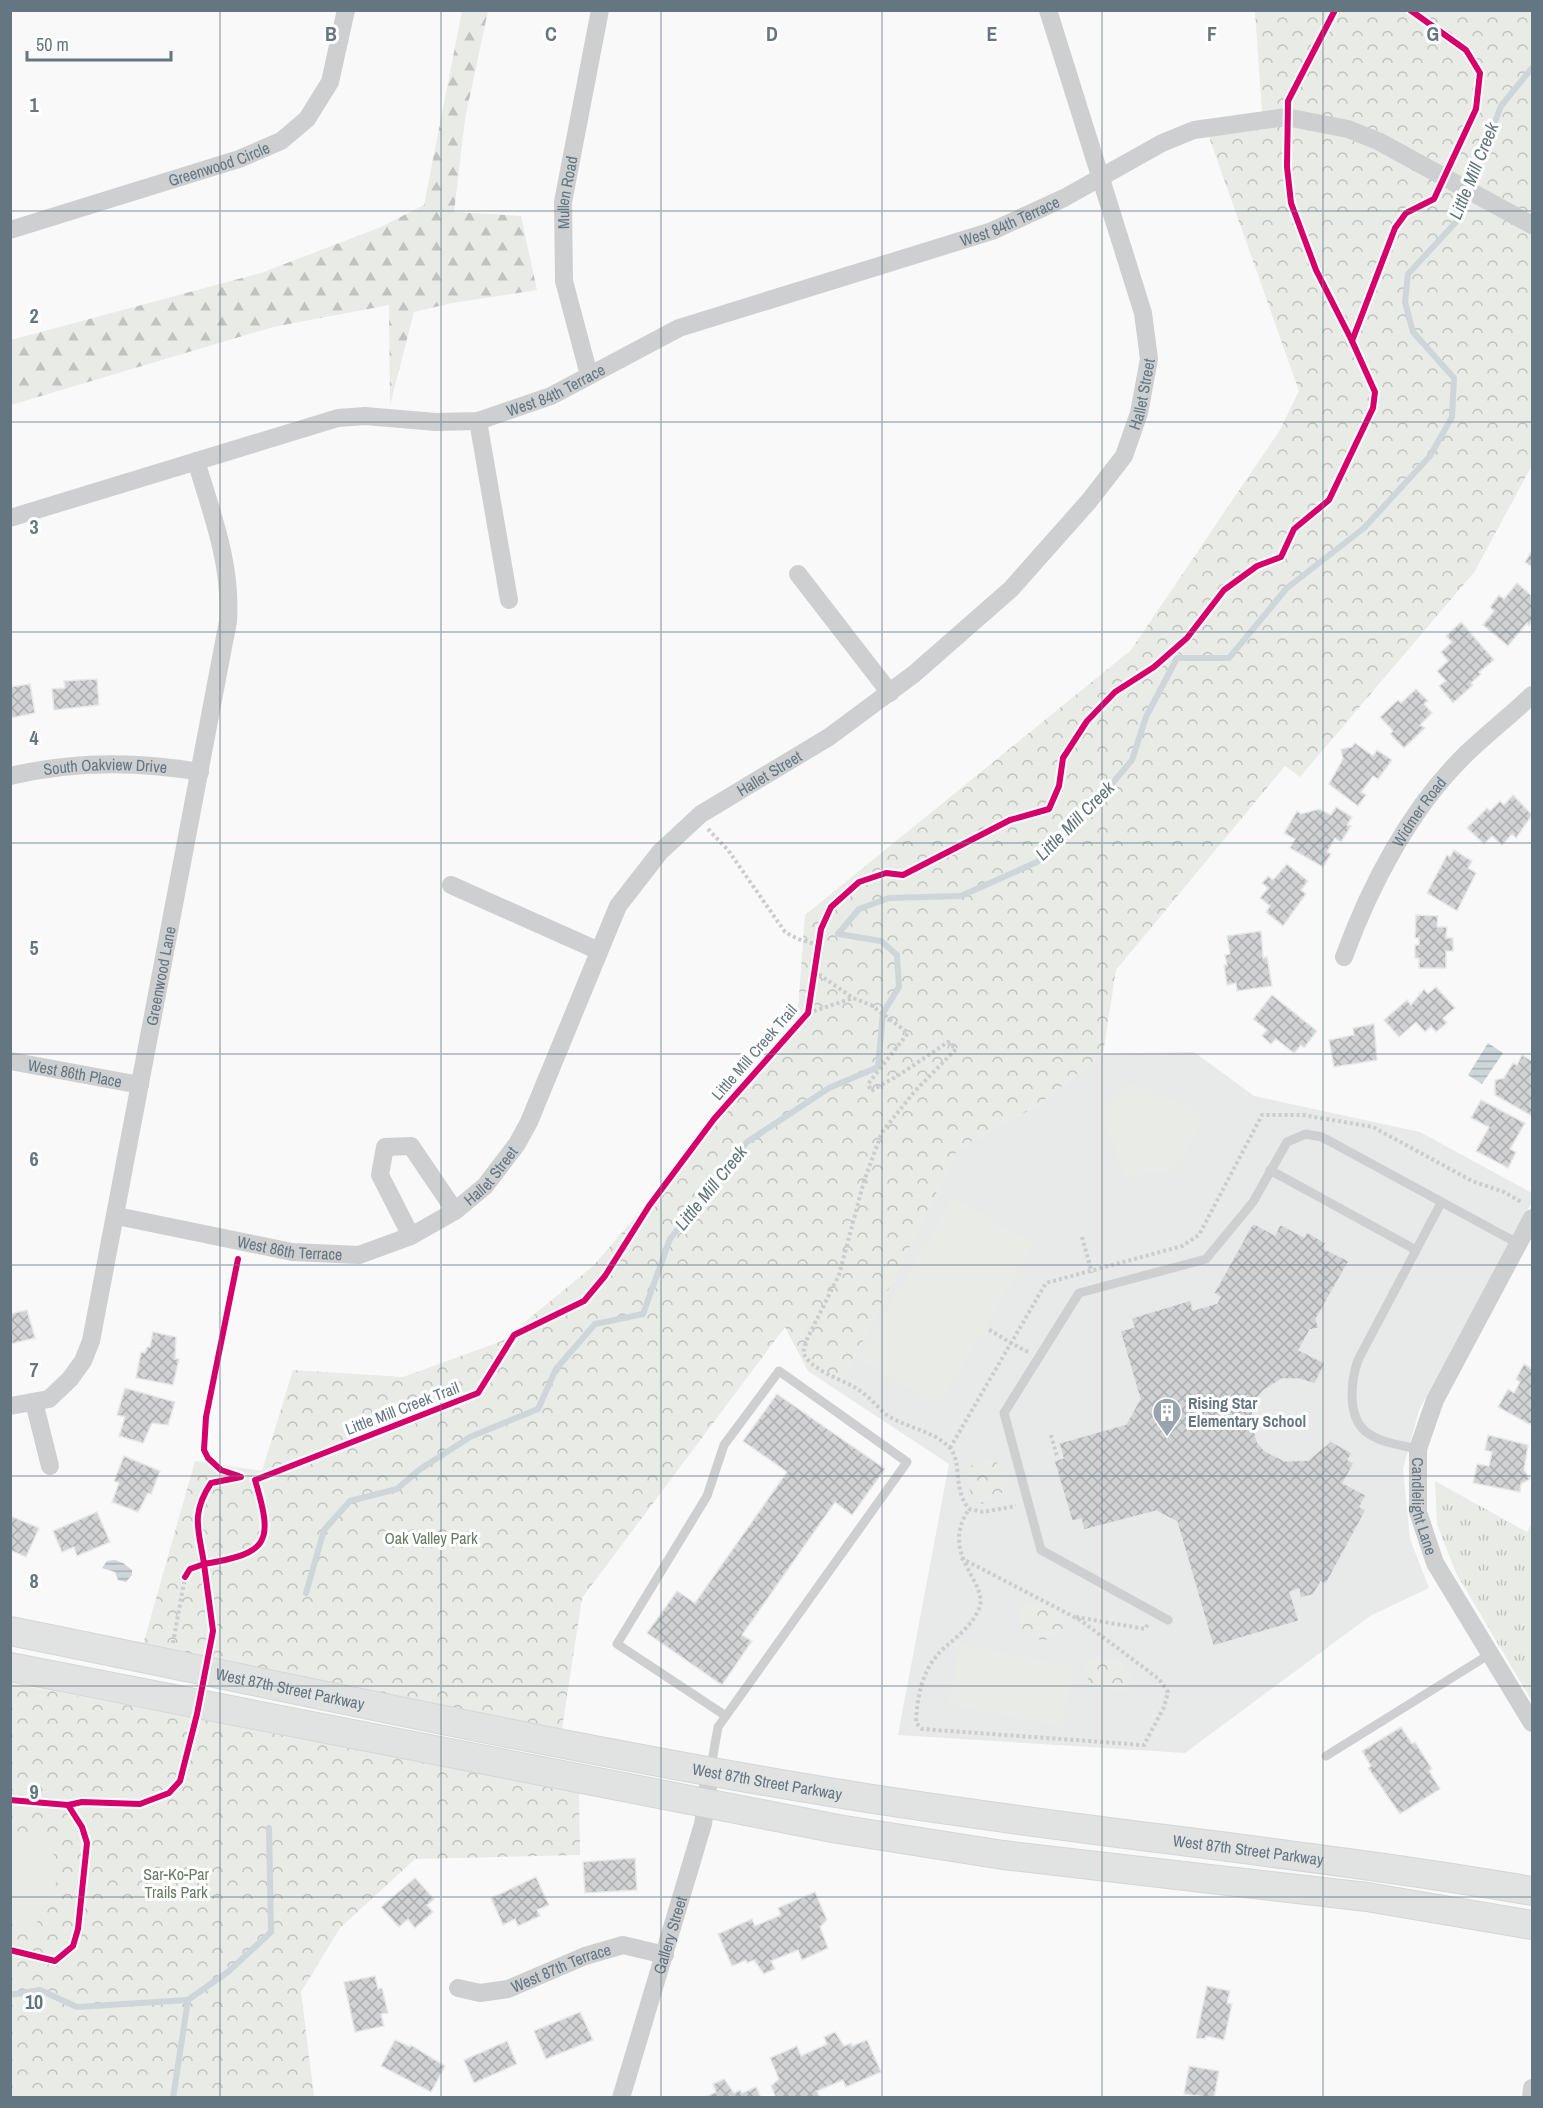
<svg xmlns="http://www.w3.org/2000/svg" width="1543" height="2108" font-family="'Archivo Narrow',sans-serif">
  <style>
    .built { fill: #e8e9e9 }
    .grass { fill: url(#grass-tufts) }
    .forest { fill: url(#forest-firs) }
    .park { fill: url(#park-crowns) }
    .pitch { fill: #e8ebe6 }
    .water { fill: url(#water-rules) }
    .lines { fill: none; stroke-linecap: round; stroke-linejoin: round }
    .stream { stroke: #ced6d9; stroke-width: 6 }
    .building { fill: url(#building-cross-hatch); stroke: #e8e8e8; stroke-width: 1.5 }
    .primary-casing { stroke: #d5d6d7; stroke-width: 30 }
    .path { stroke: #cbcccd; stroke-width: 4; stroke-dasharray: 3 3; stroke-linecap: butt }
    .lane { stroke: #cecfd0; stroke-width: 9 }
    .street { stroke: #cecfd0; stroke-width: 18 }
    .primary { stroke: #e1e2e2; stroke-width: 28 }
    .cycleway-casing { stroke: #fff; stroke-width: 10 }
    .cycleway { stroke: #d6006c; stroke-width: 6 }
    .grid { fill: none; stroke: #657683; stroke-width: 1.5; stroke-opacity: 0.55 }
    .labels { text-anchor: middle; stroke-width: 6; stroke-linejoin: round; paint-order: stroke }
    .street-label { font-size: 16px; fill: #657683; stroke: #fff }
    .poi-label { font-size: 16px; font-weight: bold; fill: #657683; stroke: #fff; text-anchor: start }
    .park-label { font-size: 16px; fill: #687a64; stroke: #fff }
    .water-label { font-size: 18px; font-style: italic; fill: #60757c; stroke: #fff }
    .grid-label { font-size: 20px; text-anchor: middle; font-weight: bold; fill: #657683; stroke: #fff; stroke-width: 6; stroke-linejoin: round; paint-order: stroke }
  </style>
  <defs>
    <pattern id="grass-tufts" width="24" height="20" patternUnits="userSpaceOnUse" patternTransform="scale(1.5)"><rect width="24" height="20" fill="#e8ebe6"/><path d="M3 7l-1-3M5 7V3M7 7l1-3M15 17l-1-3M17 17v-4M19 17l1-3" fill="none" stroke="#c0c3c0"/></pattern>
    <pattern id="forest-firs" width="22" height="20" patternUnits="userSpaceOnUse" patternTransform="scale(1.5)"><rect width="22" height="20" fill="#e8ebe6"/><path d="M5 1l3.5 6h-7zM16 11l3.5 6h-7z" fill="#c0c3c0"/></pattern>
    <pattern id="park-crowns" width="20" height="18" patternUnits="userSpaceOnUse" patternTransform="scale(1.5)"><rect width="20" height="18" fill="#e8ebe6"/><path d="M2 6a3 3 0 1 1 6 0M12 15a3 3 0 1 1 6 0" fill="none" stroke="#c0c3c0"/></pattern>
    <pattern id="water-rules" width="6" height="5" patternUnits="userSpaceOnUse" patternTransform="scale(1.5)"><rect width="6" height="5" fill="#ced6d9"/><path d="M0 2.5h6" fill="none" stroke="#abb2b5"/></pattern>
    <pattern id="building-cross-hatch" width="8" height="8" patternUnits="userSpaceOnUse" patternTransform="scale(1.5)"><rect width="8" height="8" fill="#d0d2d3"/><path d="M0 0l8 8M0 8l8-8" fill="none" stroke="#acafb1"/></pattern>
  </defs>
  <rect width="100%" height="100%" fill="#f9f9f9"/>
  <path class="built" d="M1194,1052L1254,1096L1420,1132L1532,1193V1202L1419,1410L1403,1469L1410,1539L1429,1588L1370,1616L1185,1753L898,1735L949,1464L838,1391L958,1149L1035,1107L1103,1054Z"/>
  <path class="grass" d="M1435,1481L1527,1532L1532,1523V1701L1456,1573L1437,1524Z"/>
  <path class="forest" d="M462,11H488L465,119L454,212L521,216L537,290L452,303L414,312L390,405L389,305L273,327L11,405V340L261,273L381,227L424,205Z"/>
  <g class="park">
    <path d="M1255,11H1532V465L1475,571L1300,777L1285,766L1116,970L1103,1054L1035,1107L958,1149L838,1391L808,1371L785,1327L582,1598L562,1729L142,1648L195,1461L262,1471L293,1370L403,1377L502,1341L593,1266L733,1105L797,1023L805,915L1131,650L1280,430L1299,391L1209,137L1263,127Z"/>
    <path d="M984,1460C1003,1459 1005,1473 1009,1489L982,1504L972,1497L964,1473L973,1464Z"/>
    <path d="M1036,1600L1060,1612L1063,1629L1060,1634L1043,1641L1023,1632L1018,1613L1023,1606Z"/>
    <path d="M1102,1658L1105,1661L1112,1658C1124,1662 1128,1669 1134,1680L1125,1693L1092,1686C1088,1680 1078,1660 1092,1659C1095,1659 1099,1660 1102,1658Z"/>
    <path d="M10,1683L579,1792L580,1855L415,1859L340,1928L301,1992L314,2097H11Z"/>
  </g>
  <g class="pitch">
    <path d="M1131,1083L1197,1110L1203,1122L1174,1171L1125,1176L1100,1115Z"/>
    <path d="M953,1197L1034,1244L939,1406L858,1359Z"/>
    <path d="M960,1644L1074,1666L1062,1727L948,1705Z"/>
    <path d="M10,1833L21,1839L33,1833L48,1836L54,1844L53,1867L57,1871L55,1889L50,1892L49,1901C41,1908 43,1919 33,1926L11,1923Z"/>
  </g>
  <g class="water">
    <path d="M1488,1043L1503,1053L1482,1084L1468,1075Z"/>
    <path d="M115,1560L123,1563L132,1570V1575L126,1582L118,1580L115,1572L102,1568L107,1561Z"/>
  </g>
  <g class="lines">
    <g class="stream">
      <path d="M306,1593L324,1530L350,1501L397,1489L419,1470L470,1437L538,1409L556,1369L595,1324L643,1314L670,1239L747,1142L829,1088L878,1067L883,1013L899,987L897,955L881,941L838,934L859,909L889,898L961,896L1037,862L1090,810L1132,760L1146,717L1177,658H1229L1287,588L1364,528L1430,456L1452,417L1454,378L1413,332L1405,302L1408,274L1457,221L1501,106L1532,68"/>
      <path d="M10,1995L40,1990L77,2007L188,2000"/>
      <path d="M173,2098L188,2000L229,1971L271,1932L269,1828"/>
    </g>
  </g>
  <g class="building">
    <path d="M1532,550V567L1525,562Z"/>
    <path d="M1517,583L1532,596V621L1529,626L1527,623L1508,646L1483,625L1494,611L1490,607L1499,595L1504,599Z"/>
    <path d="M1461,622L1494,660L1479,672L1481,674L1471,683L1473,685L1453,703L1439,686L1446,681L1437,671L1448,661L1441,652L1452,642L1446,636Z"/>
    <path d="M97,679L99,705L54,710L52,689L65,688L64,681Z"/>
    <path d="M30,684L35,713L10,718V687Z"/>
    <path d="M1416,689L1428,701L1424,704L1432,713L1420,725L1425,728L1404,748L1390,734L1393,731L1380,717L1398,700L1401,703Z"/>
    <path d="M1355,743L1373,756L1377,750L1392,760L1378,779L1373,776L1361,792L1366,795L1358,806L1329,784L1343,759L1341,749L1352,747Z"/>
    <path d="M1513,795L1532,815L1516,838L1512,834L1502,845L1492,836L1484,844L1467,828L1487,808L1490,811L1500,801L1504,805Z"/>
    <path d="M1336,807L1352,817L1347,825L1351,826L1341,842L1335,838L1327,852L1331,854L1323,867L1290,848L1295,839L1284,833L1297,811L1301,814L1319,809L1331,815Z"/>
    <path d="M1454,850L1472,861L1468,868L1476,873L1457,911L1427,893L1447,855L1450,857Z"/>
    <path d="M1287,864L1308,881L1301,890L1306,894L1283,926L1266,912L1270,906L1260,898L1268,888L1262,883L1268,876L1273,880Z"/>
    <path d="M1416,915L1438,916L1437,927H1447L1446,938H1453V951H1446V968H1419V958H1415V945H1419V938H1415Z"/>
    <path d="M1261,931L1263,958L1267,957L1272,986L1237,991L1236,983L1227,985L1224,965H1227L1225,955L1230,954L1227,936Z"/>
    <path d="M1436,987L1455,1008L1443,1018L1447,1023L1436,1032L1431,1026L1425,1032L1416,1022L1399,1037L1384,1020L1407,1000L1411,1005L1424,989L1428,994Z"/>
    <path d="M1272,995L1317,1031L1304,1048L1301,1045L1294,1053L1276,1039L1271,1044L1262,1036L1267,1030L1253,1019Z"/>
    <path d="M1374,1024L1377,1060L1334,1067L1329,1040L1354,1035L1353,1028Z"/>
    <path d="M1522,1055L1532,1061V1116L1495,1095V1080L1504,1078L1513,1063L1517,1065Z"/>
    <path d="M1481,1100L1525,1123L1510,1149L1516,1152L1508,1168L1476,1151L1489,1127L1471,1118Z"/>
    <path d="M1253,1223L1275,1235L1280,1224L1304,1237L1307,1232L1326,1243L1323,1248L1349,1261L1316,1319L1319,1328L1310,1330L1299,1350L1325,1363L1315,1384L1299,1379H1282L1263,1391L1256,1400L1253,1411L1252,1425L1258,1443L1265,1451L1285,1461L1308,1460L1331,1441L1352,1453L1348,1460L1354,1463L1343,1483L1366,1495L1360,1507L1366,1510L1326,1584L1321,1582L1313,1595L1300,1598L1299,1589L1290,1592L1299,1621L1213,1646L1177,1522L1156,1511L1084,1530L1081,1519L1072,1521L1054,1461L1063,1458L1059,1443L1126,1424L1140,1399L1120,1331L1134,1327L1131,1318L1191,1300L1193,1310L1217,1303L1220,1297L1214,1293Z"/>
    <path d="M27,1310L35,1338L10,1344V1314Z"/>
    <path d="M153,1332L176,1337L175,1359H179L173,1385L136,1378L141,1352L145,1353L147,1347H150Z"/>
    <path d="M1524,1364L1532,1369V1423L1529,1424L1498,1407L1508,1389L1514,1393L1520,1382L1516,1379Z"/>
    <path d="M125,1388L175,1402L168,1425L152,1423L143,1443L119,1436L125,1417L117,1415Z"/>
    <path d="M777,1394L885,1469L852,1515L835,1502L742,1635L752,1641L722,1685L647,1633L677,1591L695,1603L787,1472L743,1441Z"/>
    <path d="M1488,1435L1528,1445L1524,1470L1530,1479L1521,1484L1520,1492L1473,1483L1477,1464L1489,1466L1492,1452L1485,1450Z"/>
    <path d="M124,1456L160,1471L151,1494L148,1493L138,1512L112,1502L119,1483L114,1481Z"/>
    <path d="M97,1512L110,1542L77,1556L74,1547L62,1552L53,1531Z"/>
    <path d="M13,1517L39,1528L26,1557L10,1550V1519Z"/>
    <path d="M1401,1727L1412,1744L1415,1742L1432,1769L1429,1771L1440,1789L1400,1814L1368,1768L1371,1766L1362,1751Z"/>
    <path d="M635,1858L637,1890L585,1893L583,1862Z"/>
    <path d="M536,1877L549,1905L537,1910L540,1916L518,1926L515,1919L503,1925L491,1898Z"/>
    <path d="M415,1878L434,1899L427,1905L433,1912L415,1928L408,1919L399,1927L381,1907Z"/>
    <path d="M815,1892L827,1920L820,1927L828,1948L802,1960L798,1950L771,1961L775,1969L764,1974L754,1960L747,1963L746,1960L732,1966L718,1934L752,1919L755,1926L781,1915L778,1908Z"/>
    <path d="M375,1976L378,1989L382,1988L388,2013L381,2014L384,2026L355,2032L344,1982Z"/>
    <path d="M1207,1986L1230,1991L1227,2003L1232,2004L1224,2040L1206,2036L1205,2039L1196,2038Z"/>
    <path d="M580,2012L593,2040L546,2059L534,2031Z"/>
    <path d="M835,2032L844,2046L851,2043L852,2046L867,2040L881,2072L846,2087L843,2080L817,2091L820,2098H776L771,2086L779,2079L770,2058L797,2046L801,2056L827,2044L824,2037Z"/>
    <path d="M395,2040L410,2047L411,2045L445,2066L431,2092L381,2066Z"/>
    <path d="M507,2041L517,2064L474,2083L464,2060Z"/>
    <path d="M1189,2066L1219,2071L1214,2098L1184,2094Z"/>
    <path d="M724,2079L734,2093L740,2090L742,2093L756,2087L761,2098H703L716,2092L713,2084Z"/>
  </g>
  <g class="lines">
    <g class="primary-casing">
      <g id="primary">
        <path id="s12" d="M10,1631C289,1687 568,1750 848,1795C1076,1832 1305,1852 1532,1891"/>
        <path d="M10,1667L838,1829L1003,1855L1367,1897L1532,1925"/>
      </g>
    </g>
    <g class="path">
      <path d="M708,829L728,850L785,932L798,939L818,945"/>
      <path d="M814,971L853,998"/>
      <path d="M808,1013L853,998L871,1005L908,1033L868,1084L871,1091L899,1075L948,1042L956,1049L915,1091L882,1132L864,1181L839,1275L806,1341L803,1353C816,1375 844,1378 863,1393C873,1400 880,1411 890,1417C909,1428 932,1431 948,1446C964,1461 951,1486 969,1509L983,1512L1016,1506"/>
      <path d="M1082,1237L1092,1273"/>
      <path d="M1028,1352L1011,1343L1046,1283L1182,1246L1199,1235L1262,1115H1303L1373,1127L1472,1181L1504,1192L1523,1203"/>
      <path d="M1051,1435L1057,1456"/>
      <path d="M950,1448L1011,1343L988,1329"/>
      <path d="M961,1558L1080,1620L1159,1679L1168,1692L1164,1707L1144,1745L922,1729L916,1723C917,1697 922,1669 942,1650C955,1638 971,1627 979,1609C990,1582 938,1555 969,1509"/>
      <path d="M1076,1617L1145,1629L1148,1624"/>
      <path d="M173,1643L185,1577"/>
    </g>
    <g class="lane">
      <path d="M1270,1170L1416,1250"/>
      <path d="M1418,1449C1400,1445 1380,1443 1365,1431C1347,1415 1351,1380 1358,1360L1441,1203"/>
      <path d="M1168,1620L1041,1550L1004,1413L1079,1293L1206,1259L1253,1202L1287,1142L1306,1134L1322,1137L1519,1244"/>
      <path d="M1326,1756L1490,1654"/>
      <path d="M711,1767L718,1727L907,1462L779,1371L724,1445L707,1496L617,1644L726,1716"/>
    </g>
    <g class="street">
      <path id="s1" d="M10,230L239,159L281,141L307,119L330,82L346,10"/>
      <path id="s2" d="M589,375L564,281L563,202L600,10"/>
      <path d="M478,421L509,600"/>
      <path id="s3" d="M10,518L338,418L365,416L436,422L478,421L551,396L679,328L992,231L1064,198L1162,143L1194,130L1286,117L1348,129L1378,141L1532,225"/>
      <path d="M798,574L890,693"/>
      <path id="s4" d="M10,776C73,761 137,761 200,772"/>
      <path d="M451,885L599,951"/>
      <path id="s5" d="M1344,957C1370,885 1411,807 1467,753C1488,733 1511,715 1532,695"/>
      <path id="s6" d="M10,1061L140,1085"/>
      <path id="s7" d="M117,1216L292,1252L359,1255L411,1236L455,1211L485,1186L517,1144L529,1122L618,906L660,852L701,814L829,737L914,674L1011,589L1089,501L1124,456L1139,413L1149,359L1143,313L1048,10"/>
      <path id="s8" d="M1532,1218L1435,1400L1418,1449V1512L1435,1563L1532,1723"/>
      <path d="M411,1236L380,1175L385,1147L411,1146L455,1211"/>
      <path d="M34,1402L50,1466"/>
      <path id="s9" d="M10,1406L49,1399L70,1379L83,1361L91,1341L228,621C232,565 212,514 196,461"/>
      <path id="s10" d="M458,1988L480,1993L508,1989L585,1956L623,1945L665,1955"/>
      <path id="s11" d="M621,2098L703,1824L710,1773"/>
      <path d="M1531,2098L1532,2088"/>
    </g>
    <use href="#primary" class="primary"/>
    <g class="cycleway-casing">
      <g id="cycleway">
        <path d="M1335,10L1288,101L1287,167L1291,203L1316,270L1352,341"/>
        <path d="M238,1259L206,1417L204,1450L208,1458L221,1470L239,1476"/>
        <path d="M241,1477L211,1483C190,1515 199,1530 204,1564C269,1553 274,1543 255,1480L478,1393L514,1335L584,1301L605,1276L649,1206L714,1119L808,1013L821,929L831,907L859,882L886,873L903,875L1010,820L1049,809L1059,786L1063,758L1087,721L1115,692L1154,667L1187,638L1224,590L1257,566L1281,557L1294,529L1329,500L1373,408L1375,392L1352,341L1395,228L1406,213L1434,199L1476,109L1480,73L1466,50L1410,10"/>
        <path d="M10,1800L68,1805L82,1827L87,1843L78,1929L73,1946L55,1961L10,1950"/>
        <path d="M68,1805L82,1802L140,1804L169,1793L180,1781L197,1714L213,1631L204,1564L190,1569L185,1577"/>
      </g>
    </g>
    <use href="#cycleway" class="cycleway"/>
  </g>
  <path class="grid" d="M220,10V2098M441,10V2098M661,10V2098M882,10V2098M1102,10V2098M1323,10V2098M10,211H1532M10,422H1532M10,632H1532M10,843H1532M10,1054H1532M10,1265H1532M10,1476H1532M10,1686H1532M10,1897H1532"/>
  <defs>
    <g id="building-pin" transform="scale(1.5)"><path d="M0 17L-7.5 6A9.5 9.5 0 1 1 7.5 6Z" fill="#99a4ac" stroke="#fff"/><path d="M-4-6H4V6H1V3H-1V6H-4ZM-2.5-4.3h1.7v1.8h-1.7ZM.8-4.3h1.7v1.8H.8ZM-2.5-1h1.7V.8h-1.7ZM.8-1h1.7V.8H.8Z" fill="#fff"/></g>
  </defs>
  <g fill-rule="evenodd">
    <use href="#building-pin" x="1167" y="1412"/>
  </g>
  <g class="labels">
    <g class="street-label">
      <text dy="6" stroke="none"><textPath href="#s1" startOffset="219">Greenwood Circle</textPath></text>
      <text dy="6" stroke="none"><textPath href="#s2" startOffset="186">Mullen Road</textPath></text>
      <text dy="6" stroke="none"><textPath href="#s3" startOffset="1053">West 84th Terrace</textPath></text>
      <text dy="6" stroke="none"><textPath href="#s3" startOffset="567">West 84th Terrace</textPath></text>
      <text dy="6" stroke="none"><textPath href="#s7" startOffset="1450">Hallet Street</textPath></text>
      <text dy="6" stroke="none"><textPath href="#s4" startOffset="96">South Oakview Drive</textPath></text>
      <text dy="6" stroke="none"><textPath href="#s7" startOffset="906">Hallet Street</textPath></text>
      <text dy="6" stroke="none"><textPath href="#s5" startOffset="164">Widmer Road</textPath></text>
      <text dy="6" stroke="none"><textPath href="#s9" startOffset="484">Greenwood Lane</textPath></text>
      <text transform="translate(754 1052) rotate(-49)" y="6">Little Mill Creek Trail</text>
      <text dy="6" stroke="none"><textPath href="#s6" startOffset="66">West 86th Place</textPath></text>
      <text dy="6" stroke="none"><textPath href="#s7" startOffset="402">Hallet Street</textPath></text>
      <text dy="6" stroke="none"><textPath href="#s7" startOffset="176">West 86th Terrace</textPath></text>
      <text transform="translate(402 1408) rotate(-21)" y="6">Little Mill Creek Trail</text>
      <text dy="6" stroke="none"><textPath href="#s8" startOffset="316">Candlelight Lane</textPath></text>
      <text dy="6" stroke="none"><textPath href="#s12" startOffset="286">West 87th Street Parkway</textPath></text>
      <text dy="6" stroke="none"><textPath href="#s12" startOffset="772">West 87th Street Parkway</textPath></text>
      <text dy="6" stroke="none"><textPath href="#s12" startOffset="1258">West 87th Street Parkway</textPath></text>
      <text dy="6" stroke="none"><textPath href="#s11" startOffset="170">Gallery Street</textPath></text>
      <text dy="6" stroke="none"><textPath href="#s10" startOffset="108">West 87th Terrace</textPath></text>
    </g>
    <g class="poi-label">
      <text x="1188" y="1409">Rising Star<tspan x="1188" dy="18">Elementary School</tspan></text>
    </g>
    <g class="park-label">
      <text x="431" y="1544">Oak Valley Park</text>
      <text x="176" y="1880">Sar-Ko-Par<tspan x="176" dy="18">Trails Park</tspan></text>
    </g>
    <g class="water-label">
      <text transform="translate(1474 171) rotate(-68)" y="6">Little Mill Creek</text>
      <text transform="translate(1075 821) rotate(-45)" y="6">Little Mill Creek</text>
      <text transform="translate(711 1188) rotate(-51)" y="6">Little Mill Creek</text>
    </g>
  </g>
  <g class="grid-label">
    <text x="331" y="41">B</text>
    <text x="551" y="41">C</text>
    <text x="772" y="41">D</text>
    <text x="992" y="41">E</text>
    <text x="1212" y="41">F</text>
    <text x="1433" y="41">G</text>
    <text x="34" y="112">1</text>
    <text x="34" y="323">2</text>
    <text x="34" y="534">3</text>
    <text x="34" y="745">4</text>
    <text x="34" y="955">5</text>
    <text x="34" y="1166">6</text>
    <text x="34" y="1377">7</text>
    <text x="34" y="1588">8</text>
    <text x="34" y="1799">9</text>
    <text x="34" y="2009">10</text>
  </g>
  <rect width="1543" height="2108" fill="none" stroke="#657683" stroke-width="24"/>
  <path d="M27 51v9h144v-9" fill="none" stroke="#657683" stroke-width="3"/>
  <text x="36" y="51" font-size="18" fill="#657683" stroke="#ffffff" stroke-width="4.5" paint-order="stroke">50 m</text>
</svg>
